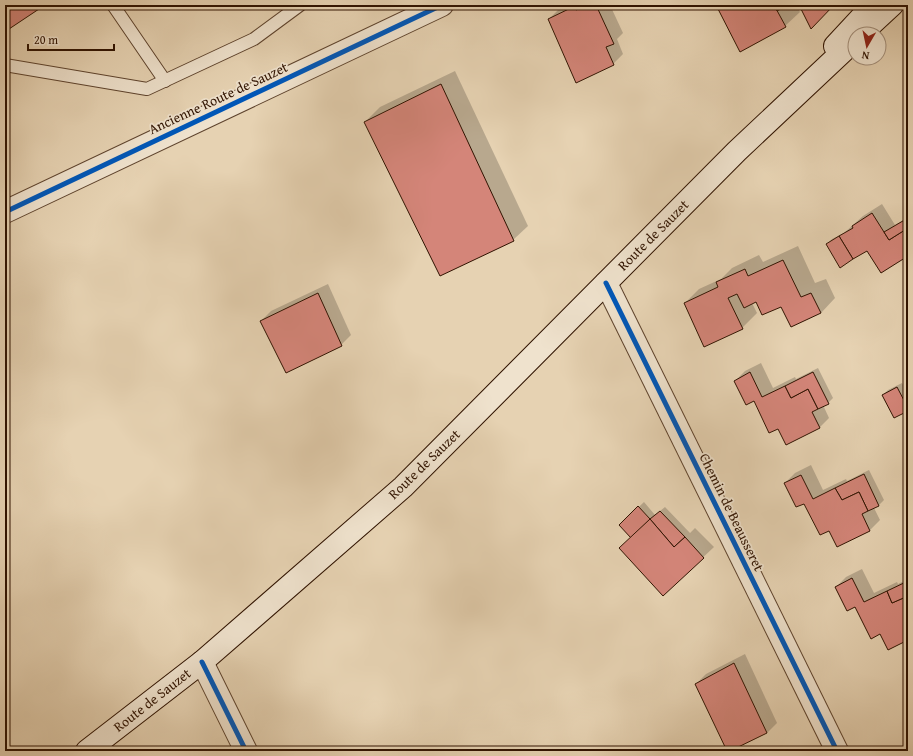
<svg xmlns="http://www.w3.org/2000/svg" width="913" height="756" font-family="'Gentium Book Plus',serif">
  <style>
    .shadow { fill: #0003 }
    .building { fill: #d48579; stroke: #301301 }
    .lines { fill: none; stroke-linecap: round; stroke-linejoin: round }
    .service-casing { stroke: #5e432d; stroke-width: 14 }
    .minor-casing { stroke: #5e432d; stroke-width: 24 }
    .tertiary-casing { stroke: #5e432d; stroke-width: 24 }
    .secondary-casing { stroke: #301301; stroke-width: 24 }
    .service { stroke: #efe2cd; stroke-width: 12 }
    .minor { stroke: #efe2cd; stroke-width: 22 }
    .tertiary { stroke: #efe2cd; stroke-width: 22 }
    .secondary { stroke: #efe2cd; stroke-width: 22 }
    .cycleway-casing { stroke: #efe2cd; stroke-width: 8 }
    .cycleway { stroke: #0057b8; stroke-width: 5 }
    .labels { text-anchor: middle; stroke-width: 3.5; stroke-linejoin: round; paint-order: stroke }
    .street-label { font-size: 14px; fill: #301301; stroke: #efe2cd }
  </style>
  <rect width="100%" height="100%" fill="#e6d2b2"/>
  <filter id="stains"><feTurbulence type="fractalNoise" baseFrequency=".005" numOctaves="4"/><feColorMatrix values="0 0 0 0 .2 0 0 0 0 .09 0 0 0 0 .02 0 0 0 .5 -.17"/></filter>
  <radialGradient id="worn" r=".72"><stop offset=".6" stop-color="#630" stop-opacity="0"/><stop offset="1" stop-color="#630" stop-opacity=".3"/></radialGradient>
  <g class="shadow">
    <path d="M567,5H610L623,33L617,39L623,54L613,64L549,19L559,9Z"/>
    <path d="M717,5H796L800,12L785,26Z"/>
    <path d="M455,71L528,226L513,240L365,122L380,107Z"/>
    <path d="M882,204L895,225L908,217V255L827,244L832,239L844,233L863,216Z"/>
    <path d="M798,246L815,283L826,279L835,298L821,313L757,301L752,303L757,313L742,328L685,303L699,289L721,279L732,268L759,255L763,262Z"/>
    <path d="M328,284L351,335L341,345L261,321L271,311Z"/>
    <path d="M761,363L773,388L795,377L796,379L818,368L833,398L828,403L823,405L829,418L819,428L779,427L754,400L735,381L745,371Z"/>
    <path d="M902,383L908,394V409L883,395L888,390Z"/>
    <path d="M811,465L823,490L846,479L847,481L869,470L884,500L879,505L874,508L880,520L870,530L837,546L829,530L805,502L785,483L795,473Z"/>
    <path d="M644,502L655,515L665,507L690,533L695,528L714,547L663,595L631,537L620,525Z"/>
    <path d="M862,569L874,593L897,582L898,584L908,579V639L880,633L856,605L836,587L846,577Z"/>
    <path d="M745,654L777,723L767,733L696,684L706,674Z"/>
  </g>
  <g class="building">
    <path d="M5,5H45L9,29L5,24Z"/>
    <path d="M587,5H596L614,44L606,47L614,65L576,83L548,19L575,6L576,10Z"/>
    <path d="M716,5H774L786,27L740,52Z"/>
    <path d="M774,5H788L777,11Z"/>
    <path d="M799,5H834L811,29Z"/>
    <path d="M441,84L514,241L440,276L364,122Z"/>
    <path d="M872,213L889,240L908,228V256L881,273L867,251L853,259L839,236L853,228L852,226Z"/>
    <path d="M908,218V228L889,240L884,232Z"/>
    <path d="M839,236L853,259L840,268L826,244Z"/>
    <path d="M783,260L801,297L811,293L821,313L791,327L781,307L762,315L756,302L744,308L737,294L728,298L743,329L704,347L684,303L718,287L716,282L745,269L748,276Z"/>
    <path d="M318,293L342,346L286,373L260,321Z"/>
    <path d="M750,372L762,397L785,386L791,398L808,389L818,409L812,412L820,428L786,445L778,429L769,433L754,401L746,405L734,381Z"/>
    <path d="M813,372L829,404L818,409L808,389L791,398L785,386Z"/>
    <path d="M897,387L908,408V411L894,418L882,395Z"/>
    <path d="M864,474L879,506L868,511L859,492L842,500L835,488Z"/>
    <path d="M801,475L813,499L835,488L842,500L859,492L868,511L862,514L870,531L837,547L829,531L820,535L804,504L796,507L784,483Z"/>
    <path d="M638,506L650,519L631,538L619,525Z"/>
    <path d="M660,511L685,537L674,547L650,519Z"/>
    <path d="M650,519L674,547L685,537L704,558L663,596L619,548Z"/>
    <path d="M852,578L864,602L887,591L892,603L908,596V640L888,650L880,634L871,639L855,607L847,611L835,587Z"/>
    <path d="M908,581V596L892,603L887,591Z"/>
    <path d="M734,663L767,733L730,751H727L695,684Z"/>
  </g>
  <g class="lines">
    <g class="service-casing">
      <g id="service">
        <path d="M113,5L165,81"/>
        <path d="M5,65L147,89L254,39L300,5"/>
      </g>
    </g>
    <g class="minor-casing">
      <g id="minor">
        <path d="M606,283L837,751"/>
        <path d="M202,662L246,751"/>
      </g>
    </g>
    <g class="tertiary-casing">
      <path id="tertiary" d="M5,212L442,5"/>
    </g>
    <g class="secondary-casing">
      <g id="secondary">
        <path d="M865,30L892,5"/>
        <path d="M835,46L873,5"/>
        <path d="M87,751L202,662L403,487L737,151L855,40"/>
      </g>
    </g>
    <use href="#service" class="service"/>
    <use href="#minor" class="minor"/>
    <use href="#tertiary" class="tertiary"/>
    <use href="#secondary" class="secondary"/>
    <g class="cycleway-casing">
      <g id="cycleway">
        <path d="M5,212L442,5"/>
        <path d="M606,283L837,751"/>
        <path d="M202,662L246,751"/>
      </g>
    </g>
    <use href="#cycleway" class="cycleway"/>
  </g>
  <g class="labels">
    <g class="street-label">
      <text transform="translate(218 98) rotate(-25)" y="5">Ancienne Route de Sauzet</text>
      <text transform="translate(653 235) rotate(-45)" y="5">Route de Sauzet</text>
      <text transform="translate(424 464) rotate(-44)" y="5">Route de Sauzet</text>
      <text transform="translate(732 512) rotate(64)" y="5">Chemin de Beausseret</text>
      <text transform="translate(152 700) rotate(-38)" y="5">Route de Sauzet</text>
    </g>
  </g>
  <rect width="913" height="756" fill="none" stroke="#e6d2b2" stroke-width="20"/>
  <rect x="6" y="6" width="901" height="744" fill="none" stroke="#301301" stroke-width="2"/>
  <rect x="10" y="10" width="893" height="736" fill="none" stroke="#301301"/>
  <g transform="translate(867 46) rotate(189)"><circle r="19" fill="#efe2cd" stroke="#a38f7b"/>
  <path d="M0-3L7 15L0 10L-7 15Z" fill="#8f2418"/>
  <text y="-6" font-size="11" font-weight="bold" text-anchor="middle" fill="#301301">N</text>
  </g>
  <path d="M28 44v6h86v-6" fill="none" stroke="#301301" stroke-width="2"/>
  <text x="34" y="44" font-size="12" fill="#301301" stroke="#efe2cd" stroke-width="3" paint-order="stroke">20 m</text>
  <rect width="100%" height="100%" filter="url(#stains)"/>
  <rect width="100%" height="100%" fill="url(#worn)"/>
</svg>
